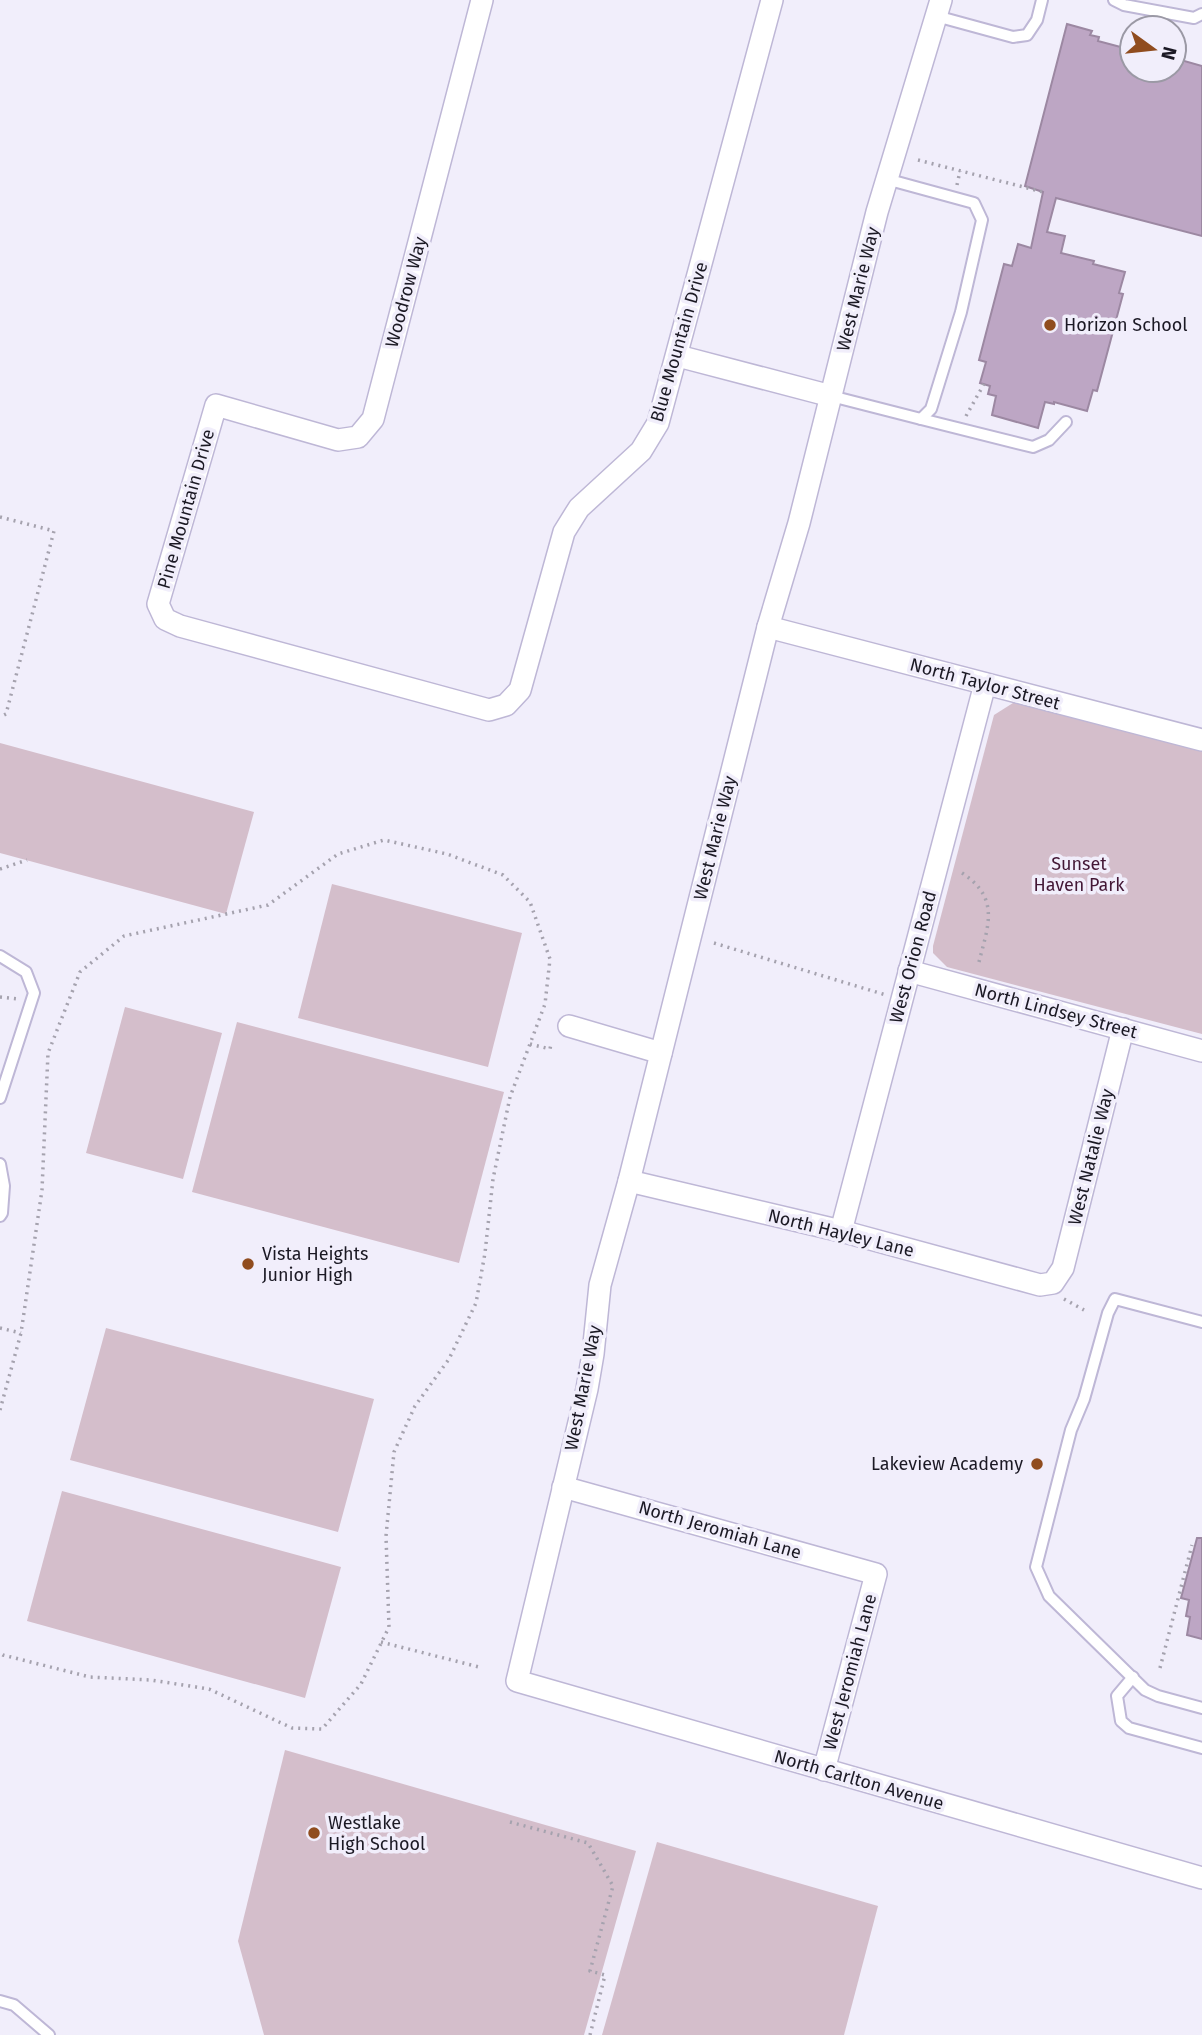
<svg xmlns="http://www.w3.org/2000/svg" width="1202" height="2035" font-family="'Fira Sans',sans-serif">
  <style>
    .green { fill: #d4becb }
    .building { fill: #bda6c4; stroke: #9c88a2; stroke-width: 2 }
    .lines { fill: none; stroke-linecap: round; stroke-linejoin: round }
    .lane-casing { stroke: #beb7d6; stroke-width: 14 }
    .street-casing { stroke: #beb7d6; stroke-width: 24 }
    .path { stroke: #a5a2ae; stroke-width: 3.5; stroke-dasharray: 2 5; stroke-linecap: butt }
    .lane { stroke: #fff; stroke-width: 10 }
    .street { stroke: #fff; stroke-width: 21 }
    .poi-dot { fill: #904c1e; stroke: #f1eefb; stroke-width: 2.5 }
    .labels { text-anchor: middle; stroke-width: 7; stroke-linejoin: round; paint-order: stroke }
    .street-label { font-size: 18px; fill: #1b1924; stroke: #f1eefb }
    .poi-label { font-size: 18px; fill: #1b1924; stroke: #f1eefb; text-anchor: start }
    .park-label { font-size: 18px; fill: #431735; stroke: #f1eefb }
  </style>
  <rect width="100%" height="100%" fill="#f1eefb"/>
  <g class="green">
    <path d="M1013,703H1024L1202,750V1034L947,967L933,953V946L994,715Z"/>
    <path d="M0,743L254,812L226,914L0,853Z"/>
    <path d="M332,884L522,933L488,1067L298,1018Z"/>
    <path d="M125,1007L222,1033L183,1179L86,1153Z"/>
    <path d="M237,1022L504,1092L459,1263L192,1192Z"/>
    <path d="M106,1328L374,1399L338,1532L70,1460Z"/>
    <path d="M62,1491L341,1567L305,1698L27,1621Z"/>
    <path d="M285,1750L636,1851L584,2035H264L238,1941Z"/>
    <path d="M657,1842L878,1906L844,2035H602Z"/>
  </g>
  <g class="building">
    <path d="M1067,24L1092,31L1090,35L1099,37L1098,41L1132,50V70H1174V58L1202,66V236L1056,198L1047,232L1065,236L1061,253L1094,261L1093,264L1125,272L1119,293L1123,294L1097,391L1093,390L1087,411L1054,402V404L1045,402L1038,428L992,415L996,396L988,394L990,386L980,383L986,362L979,360L1004,264L1012,266L1018,244L1031,248L1043,192L1025,186Z"/>
    <path d="M1197,1538H1202V1639L1187,1635L1190,1617L1186,1616L1189,1600L1181,1598Z"/>
  </g>
  <g class="lines">
    <g class="lane-casing">
      <g id="lane">
        <path d="M1114,0L1124,5L1194,18L1202,14"/>
        <path d="M936,16L1013,37L1027,35L1037,20L1042,0"/>
        <path d="M831,396L921,419L931,409L961,312L982,220L974,203L886,179"/>
        <path d="M921,419L1033,447L1049,440L1066,422"/>
        <path d="M0,956L26,972L34,993L0,1098"/>
        <path d="M0,1164L4,1186L2,1213L0,1216"/>
        <path d="M1202,1322L1115,1299L1108,1313L1084,1399L1071,1430L1036,1567L1049,1596L1145,1690L1158,1696L1202,1708"/>
        <path d="M1133,1677L1117,1696L1121,1721L1129,1728L1202,1748"/>
        <path d="M0,2001L14,2005L49,2035"/>
      </g>
    </g>
    <g class="street-casing">
      <g id="street">
        <path d="M482,0L373,419L358,437L338,440L216,405L158,604L165,619L180,626L489,710L506,705L520,690L564,532L579,508L641,451L658,423L772,0"/>
        <path d="M941,0L877,212L799,523L768,627L629,1181L600,1285L593,1354L587,1389L517,1681L1202,1878"/>
        <path d="M678,356L831,396"/>
        <path d="M768,627L1202,740"/>
        <path d="M909,971L1202,1051"/>
        <path d="M569,1026L661,1053"/>
        <path d="M629,1181L841,1231L1040,1285L1053,1283L1063,1268L1123,1029"/>
        <path d="M841,1231L985,684"/>
        <path d="M563,1487L876,1574L824,1770"/>
      </g>
    </g>
    <g class="path">
      <path d="M918,160L1043,192"/>
      <path d="M957,185L960,171"/>
      <path d="M966,416L984,384"/>
      <path d="M0,517L54,531L6,714L0,717"/>
      <path d="M0,869L27,860"/>
      <path d="M962,873C1002,899 987,928 978,966"/>
      <path d="M714,943L886,995"/>
      <path d="M0,997L18,999"/>
      <path d="M530,1044L550,1049L551,1044"/>
      <path d="M1064,1299L1084,1310"/>
      <path d="M0,1328L21,1333"/>
      <path d="M0,1410L21,1333L42,1190L48,1053L80,972L124,936L268,905L338,854L384,840L447,854L503,875L530,902L550,959L545,1004L510,1097L493,1179L485,1253L476,1303L449,1359L415,1406L394,1452L386,1536L389,1627L361,1684L322,1729L292,1728L209,1689L151,1680L90,1677L3,1655L0,1653"/>
      <path d="M381,1642L479,1667"/>
      <path d="M1160,1668L1192,1545"/>
      <path d="M510,1822L588,1843L613,1886L590,1971L605,1975L590,2035"/>
    </g>
    <use href="#lane" class="lane"/>
    <use href="#street" class="street"/>
  </g>
  <g class="poi-dot">
    <circle cx="1050" cy="325" r="7"/>
    <circle cx="248" cy="1264" r="7"/>
    <circle cx="1037" cy="1464" r="7"/>
    <circle cx="314" cy="1833" r="7"/>
  </g>
  <g class="labels">
    <g class="street-label">
      <text transform="translate(858 289) rotate(-76)" y="6">West Marie Way</text>
      <text transform="translate(406 292) rotate(-75)" y="6">Woodrow Way</text>
      <text transform="translate(679 342) rotate(-74)" y="6">Blue Mountain Drive</text>
      <text transform="translate(186 509) rotate(-74)" y="6">Pine Mountain Drive</text>
      <text transform="translate(985 684) rotate(15)" y="6">North Taylor Street</text>
      <text transform="translate(715 838) rotate(-76)" y="6">West Marie Way</text>
      <text transform="translate(913 957) rotate(-75)" y="6">West Orion Road</text>
      <text transform="translate(1056 1011) rotate(15)" y="6">North Lindsey Street</text>
      <text transform="translate(1091 1157) rotate(-76)" y="6">West Natalie Way</text>
      <text transform="translate(841 1233) rotate(14)" y="6">North Hayley Lane</text>
      <text transform="translate(583 1388) rotate(-79)" y="6">West Marie Way</text>
      <text transform="translate(720 1530) rotate(16)" y="6">North Jeromiah Lane</text>
      <text transform="translate(850 1672) rotate(-75)" y="6">West Jeromiah Lane</text>
      <text transform="translate(859 1780) rotate(16)" y="6">North Carlton Avenue</text>
    </g>
    <g class="poi-label">
      <text x="1064" y="331">Horizon School</text>
      <text x="262" y="1260">Vista Heights<tspan x="262" dy="21">Junior High</tspan></text>
      <text x="1023" y="1470" text-anchor="end">Lakeview Academy</text>
      <text x="328" y="1829">Westlake<tspan x="328" dy="21">High School</tspan></text>
    </g>
    <g class="park-label">
      <text x="1079" y="870">Sunset<tspan x="1079" dy="21">Haven Park</tspan></text>
    </g>
  </g>
  <g transform="translate(1153 49) rotate(105)"><circle r="33" fill="#f1eefb" stroke="#9b99a5" stroke-width="2"/>
  <path d="M0-5L12 26L0 18L-12 26Z" fill="#904c1e"/>
  <text y="-10" font-size="19" font-weight="bold" text-anchor="middle" fill="#1b1924">N</text>
  </g>
</svg>
